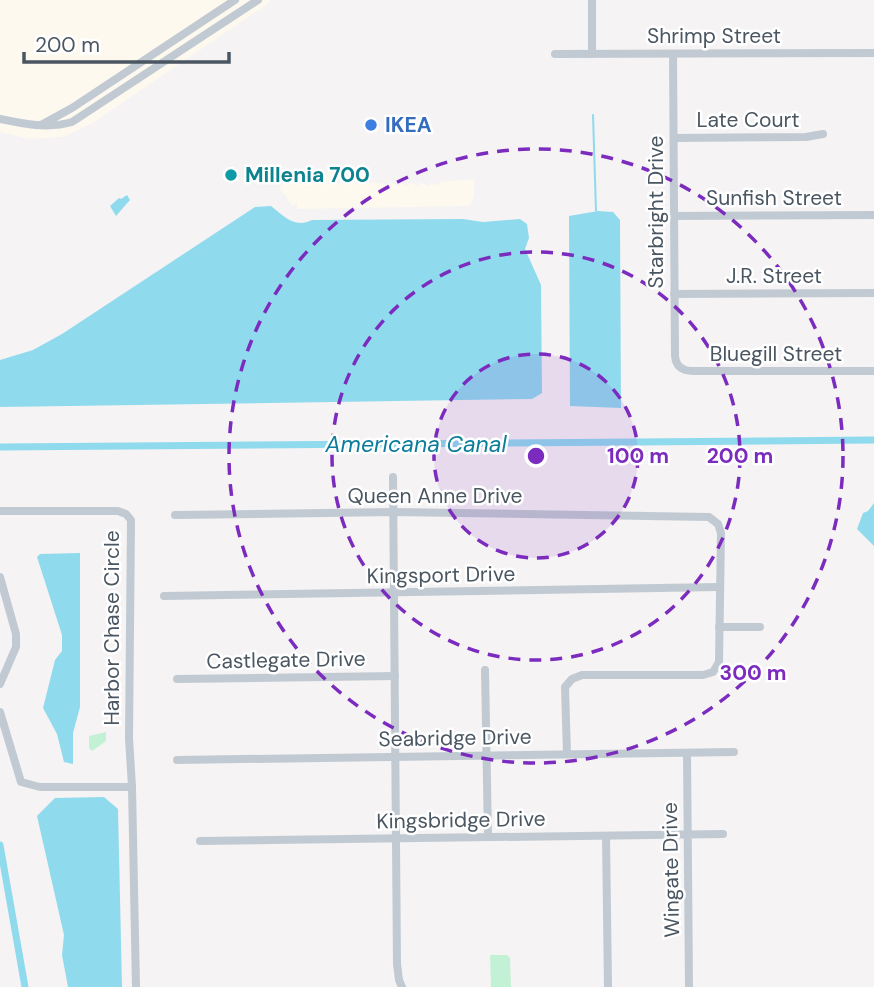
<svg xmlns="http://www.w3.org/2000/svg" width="874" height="987" font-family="'DM Sans',sans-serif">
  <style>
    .commercial { fill: #fdf9ef }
    .green { fill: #c3f1d5 }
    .water { fill: #90daee }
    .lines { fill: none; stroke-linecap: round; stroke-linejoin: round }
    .stream { stroke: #90daee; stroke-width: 2 }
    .canal { stroke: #90daee; stroke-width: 7 }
    .minor { stroke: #c1cad2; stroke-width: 8 }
    .ring { fill: none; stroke: #7b2cbf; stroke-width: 3.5; stroke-dasharray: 12 9 }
    .shop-dot { fill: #3f7fe0; stroke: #fff; stroke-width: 2.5 }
    .culture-dot { fill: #0f9aa8; stroke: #fff; stroke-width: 2.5 }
    .labels { text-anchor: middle; stroke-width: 5; stroke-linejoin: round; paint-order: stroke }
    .street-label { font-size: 21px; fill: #4a5661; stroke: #fff }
    .shop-label { font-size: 21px; font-weight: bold; fill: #366cbe; stroke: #fff; text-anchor: start }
    .culture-label { font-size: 21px; font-weight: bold; fill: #0d838f; stroke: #fff; text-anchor: start }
    .water-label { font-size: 23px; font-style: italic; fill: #0c7c9b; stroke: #fff }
    .centre { fill: #7b2cbf; stroke: #fff; stroke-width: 3.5 }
    .ring-label { font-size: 21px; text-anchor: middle; font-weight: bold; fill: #7b2cbf; stroke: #fff; stroke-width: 5; stroke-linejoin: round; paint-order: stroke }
  </style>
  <rect width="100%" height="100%" fill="#f5f3f3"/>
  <g class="commercial">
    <path d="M0,0H271L266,5L91,124L63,137L30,139L0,132Z"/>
    <path d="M286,172H334L335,183H381L388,186L390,182L398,186L401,183L408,186L411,182L418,186L420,182L428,186L431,182L438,186L440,182L474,179V197L469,206L297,209V203L292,206L279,187L283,184L282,178Z"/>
  </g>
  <g class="green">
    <path d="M106,732V741L92,751L89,748V736Z"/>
    <path d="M490,955H507L510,958L511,987H491Z"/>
  </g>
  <g class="water">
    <path d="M127,195L130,200L116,216L110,206L119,198L121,199Z"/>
    <path d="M271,206C284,216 295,229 312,220L463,219L483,222L520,219L527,224L529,238L525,249L541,285L542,393L532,399L0,407V360L33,350L62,334L255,207Z"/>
    <path d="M598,211L613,212L620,220L621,408L570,406L569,216Z"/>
    <path d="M874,503V546L857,529L863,513L868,511Z"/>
    <path d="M80,553V707L73,733V764L64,762L57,734L43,708L55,660L62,651V635L37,557L40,554Z"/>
    <path d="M104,797L118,809L122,987H68L62,955L64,935L37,816L55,798Z"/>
  </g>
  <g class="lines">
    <path class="stream" d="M593,115L596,211"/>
    <g class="canal">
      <path d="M0,447L874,440"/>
      <path d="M0,845L25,987"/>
    </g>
    <g class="minor">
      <path d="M592,0V54"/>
      <path d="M555,54L874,53"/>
      <path d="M673,54L675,356C676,367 683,371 693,371H874"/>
      <path d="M0,119C24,124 48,129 72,122L258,0"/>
      <path d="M41,125L72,108L235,0"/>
      <path d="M674,138L806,137L823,134"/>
      <path d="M674,216L874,215"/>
      <path d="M674,294L874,293"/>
      <path d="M393,477L397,964L399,980L402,987"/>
      <path d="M0,511H118L126,514L131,520L129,738L132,787L136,987"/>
      <path d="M175,515L394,512L709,517L718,524L721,533L719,662L713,672L703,675H582L572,679L565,687L567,754"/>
      <path d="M0,577L16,634V647L0,684"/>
      <path d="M164,596L719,587"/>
      <path d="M719,627H760"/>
      <path d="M485,670L488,837"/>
      <path d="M177,679L395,676"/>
      <path d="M0,712L21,782L40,787H132"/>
      <path d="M687,753L689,987"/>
      <path d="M177,760L734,752"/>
      <path d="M606,836L608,987"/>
      <path d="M200,841L723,834"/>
    </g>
  </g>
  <circle cx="536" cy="456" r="102" fill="#7b2cbf" fill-opacity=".12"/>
  <g class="ring">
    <circle cx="536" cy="456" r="102"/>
    <circle cx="536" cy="456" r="204"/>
    <circle cx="536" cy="456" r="307"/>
  </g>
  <circle class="shop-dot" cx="371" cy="125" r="7"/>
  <circle class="culture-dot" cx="231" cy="175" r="7"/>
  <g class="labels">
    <g class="street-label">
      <text x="714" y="43">Shrimp Street</text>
      <text x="748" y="127">Late Court</text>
      <text x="774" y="205">Sunfish Street</text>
      <text transform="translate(656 212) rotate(-90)" y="7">Starbright Drive</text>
      <text x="774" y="283">J.R. Street</text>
      <text x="776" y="361">Bluegill Street</text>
      <text x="435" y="503">Queen Anne Drive</text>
      <text transform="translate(441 575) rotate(-1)" y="7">Kingsport Drive</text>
      <text transform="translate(112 628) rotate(-90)" y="7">Harbor Chase Circle</text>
      <text transform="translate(286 660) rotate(-1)" y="7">Castlegate Drive</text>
      <text transform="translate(455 738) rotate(-1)" y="7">Seabridge Drive</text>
      <text transform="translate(461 820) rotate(-1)" y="7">Kingsbridge Drive</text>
      <text transform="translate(671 870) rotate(-91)" y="7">Wingate Drive</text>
    </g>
    <g class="shop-label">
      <text x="385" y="132">IKEA</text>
    </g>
    <g class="culture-label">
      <text x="245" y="182">Millenia 700</text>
    </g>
    <g class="water-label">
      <text x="416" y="452">Americana Canal</text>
    </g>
  </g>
  <circle cx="536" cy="456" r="10" class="centre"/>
  <g class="ring-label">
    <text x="638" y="463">100 m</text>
    <text x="740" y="463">200 m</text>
    <text x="753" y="680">300 m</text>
  </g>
  <path d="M24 52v10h205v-10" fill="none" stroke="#4a5661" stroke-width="3.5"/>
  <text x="35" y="52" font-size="21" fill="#4a5661" stroke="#ffffff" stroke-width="5" paint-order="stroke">200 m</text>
</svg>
